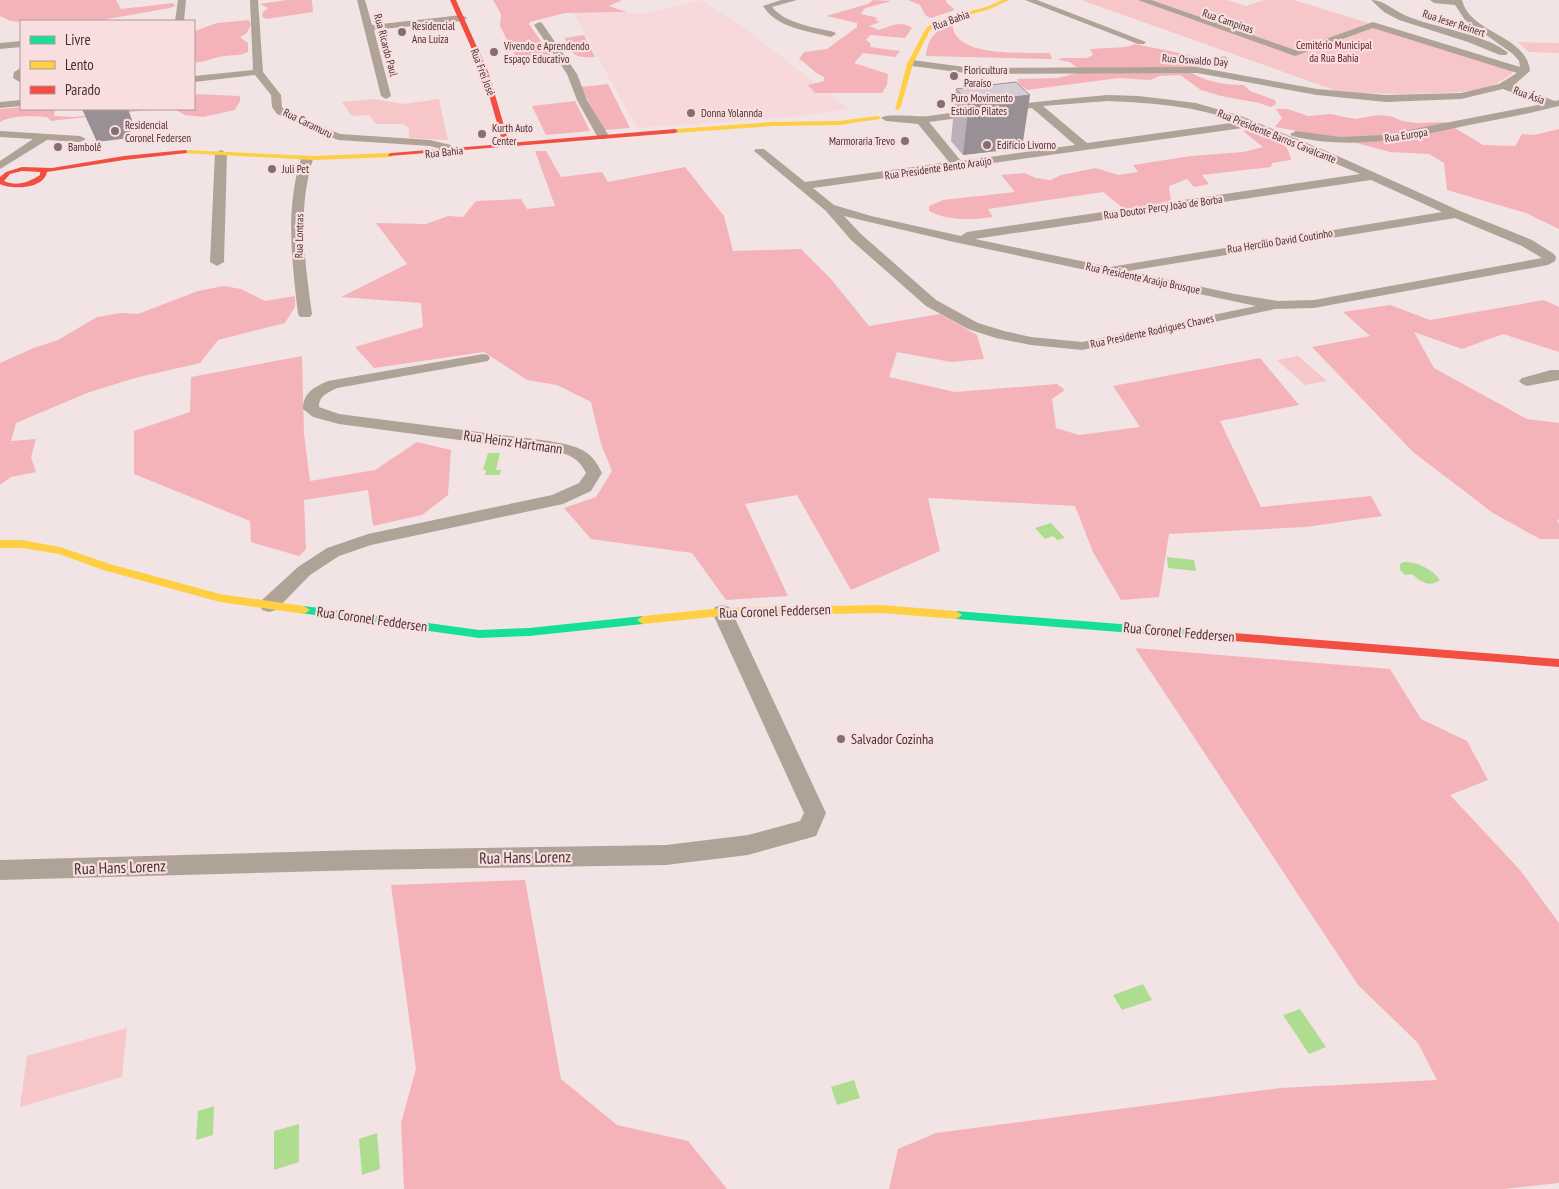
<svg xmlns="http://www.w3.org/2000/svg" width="1559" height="1189" font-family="'PT Sans Narrow',sans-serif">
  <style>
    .built { fill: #f7d9db }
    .green { fill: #f6c6c8 }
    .forest { fill: #f4b3b8 }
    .water { fill: #aedd90 }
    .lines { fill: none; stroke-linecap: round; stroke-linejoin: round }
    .street { fill: #afa398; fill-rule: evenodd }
    .fast { fill: #16e098; fill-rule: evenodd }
    .slow { fill: #ffcf43; fill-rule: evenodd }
    .jam { fill: #f24e42; fill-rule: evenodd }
    .wall { fill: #bbb0b7 }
    .shaded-wall { fill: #989095 }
    .building { fill: #d9cdd5; stroke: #989095 }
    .poi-dot { fill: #846f70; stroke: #f8dedf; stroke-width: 2 }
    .labels { text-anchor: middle; stroke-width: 4.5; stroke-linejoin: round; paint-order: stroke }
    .far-street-label { font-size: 11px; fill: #483031; stroke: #f8dedf }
    .far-poi-label { font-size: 11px; fill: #483031; stroke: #f8dedf; text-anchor: start }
    .far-park-label { font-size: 11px; fill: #641221; stroke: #f8dedf }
    .street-label { font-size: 14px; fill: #483031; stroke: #f8dedf }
    .poi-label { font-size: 14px; fill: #483031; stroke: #f8dedf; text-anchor: start }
    .near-street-label { font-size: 16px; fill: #483031; stroke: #f8dedf }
  </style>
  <rect width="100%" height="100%" fill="#f2e4e5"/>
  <path class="built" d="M701,0L739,24L849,109L791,117L637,128L573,13H647Z"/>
  <g class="green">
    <path d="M1081,0H1228L1246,6L1264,0H1294L1511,67L1512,74L1494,85L1481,89L1461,92L1402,94L1340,92Z"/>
    <path d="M1518,42L1559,43V53L1529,52Z"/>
    <path d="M373,99L403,104L439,99L448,140L409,138V128L403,124H376L369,115L352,116L342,102Z"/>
    <path d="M1298,356L1327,381L1305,385L1277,360Z"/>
    <path d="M127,1028L122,1077L20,1107L27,1056Z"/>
  </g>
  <g class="forest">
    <path d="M0,0H116L121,9L173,3L175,6L170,8L96,21L21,22L10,21L0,16Z"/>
    <path d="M287,0H312L313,12L266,19L262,16L263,12L268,8L260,4Z"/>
    <path d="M493,0H622L609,6L627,12L565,13L530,22L529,24L552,57L517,59L500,26L501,14Z"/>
    <path d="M873,0L892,1L865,8L861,14L878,18L875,20L880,22L869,26L879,30C891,26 902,20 912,28L905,38L870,35L866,40L871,44L870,47L900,51L895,57L863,53L854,63L888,74L887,85L882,93H815L808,85L824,81V77C813,72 809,65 799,59L804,52L827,49L857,27V23L826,16L868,4Z"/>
    <path d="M908,0H946L947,3L955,10L931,18L926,16L920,5Z"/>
    <path d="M249,20L251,25L246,34L240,37L248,43V52C239,57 228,54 219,57C209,59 204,63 194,62L195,31L217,23Z"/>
    <path d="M953,22C949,59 1027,52 1050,53L1052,59L926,56C928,37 936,30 953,22Z"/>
    <path d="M584,35L595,57C576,58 571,56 565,38Z"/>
    <path d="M1135,44L1208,59L1225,56L1230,60C1218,64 1207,66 1193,67L1190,72C1207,82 1224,85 1244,85L1250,91L1275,100L1276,104L1271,107L1259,103L1221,96L1201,90L1180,75L1159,76L1150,80L1119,78L1027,90L1019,84L1017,79L1058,78L1077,73L1076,67L1070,62L1059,60L1061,58H1086L1093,55L1090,49L1126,47Z"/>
    <path d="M194,84H196L195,94L240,96V101L235,110L203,117L185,115L174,109H194Z"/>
    <path d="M608,84L630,128L604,130L581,87Z"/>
    <path d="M575,101L590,131L546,135L532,106Z"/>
    <path d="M21,107V109H55L54,116L75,117L94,115L100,109H156L51,121L47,117C33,116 11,115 0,122V109Z"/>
    <path d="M1276,109H1288L1308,116L1331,114L1355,119L1378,115L1390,116L1403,121L1417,123L1445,122L1483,145L1515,146L1522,134L1534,135L1559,129V229L1526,213L1447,190L1444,163L1429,154L1390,152L1342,139L1275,127L1282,118Z"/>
    <path d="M1258,129C1274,137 1288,141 1291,160L1272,163L1271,167L1202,175L1209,184L1194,187L1187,179L1169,186L1171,201L1124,209L1103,192L988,209L993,217C973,220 947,221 929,211V206L943,200L1015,192L1001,175L1024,173L1036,178L1050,180L1061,175L1096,168L1118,175L1138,172L1133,165L1191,156L1243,152L1263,147L1243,131Z"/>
    <path d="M535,151H546L561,177L602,172L608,182L685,167L724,216L733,251L801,249L831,279L869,326L940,314L977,335L984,359L951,362L897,352L889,377L955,392L1057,384L1065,390L1052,399L1056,428L1079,435L1140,427L1113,386L1260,358L1299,405L1220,421L1261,507L1371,496L1382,516L1306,527L1169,534L1159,597L1121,600L1093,552L1075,506L928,498L940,551L851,590L797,495L745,504L788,596L726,600L692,553L591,539L564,508L596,497L612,471L601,444L591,402L557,385L527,380L484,352L374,368L355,347L423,327L421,303L341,297L407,264L376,223L426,224L448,216L463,217L476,201L521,199L527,209L555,206Z"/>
    <path d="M224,286L241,289L265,301L295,296V307L285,323L218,340L200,363L135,378L87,393L16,423L11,441L36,439L31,457L36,472L11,477L0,485V363L34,348L58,340L97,317L121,313L138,314L198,291Z"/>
    <path d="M1544,300L1559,307V352L1503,334L1462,349L1414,332L1434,368L1527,419L1559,423V519L1557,521L1559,524V539H1540L1493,513L1413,452L1312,347L1370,336L1343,312L1390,305L1430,320Z"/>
    <path d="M302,356L304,434L310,481L375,470L417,442L451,450L448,495L422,515L373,526L368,490L304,500L306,549L299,556L251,542L250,521L134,474V431L190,412L191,377Z"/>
    <path d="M1135,648L1390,669L1421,719L1467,741L1488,780L1450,795L1520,870L1559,923V1183L1504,1189H889L898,1149L936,1133L1280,1088L1437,1080L1418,1043L1358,985Z"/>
    <path d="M525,880L561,1079L617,1125L688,1141L727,1189H404L401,1123L416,1069L391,885Z"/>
  </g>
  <g class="water">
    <path d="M488,453H500L496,470H501L500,475H485L486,470H483Z"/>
    <path d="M1051,523L1065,538L1057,540L1053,536L1045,539L1035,528Z"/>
    <path d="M1167,557L1194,560L1196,571L1168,568Z"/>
    <path d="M1404,562C1418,562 1432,569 1440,580C1429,588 1421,582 1412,574L1405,575L1400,570V564Z"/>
    <path d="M1143,984L1152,1000L1122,1010L1113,995Z"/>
    <path d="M1300,1009L1326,1047L1309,1054L1283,1015Z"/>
    <path d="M854,1080L860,1098L837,1105L831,1087Z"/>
    <path d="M214,1106L213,1135L196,1140L198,1111Z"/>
    <path d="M299,1124V1162L274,1170V1131Z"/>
    <path d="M377,1133L380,1169L362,1175L359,1139Z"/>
  </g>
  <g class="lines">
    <g class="street">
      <path d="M178,0H186L184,21H175Z"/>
      <path d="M250,0H258L263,72L281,95L282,107L285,110L340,134L430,140L451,145L453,151L451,153H443L441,149L430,146L338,140L277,114L272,107L271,95L255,75L194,82V76L253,70Z"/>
      <path d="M357,0H365L372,25L462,15L467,18L462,21L374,30L391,96L386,99L381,96Z"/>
      <path d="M781,0H797L772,7C786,24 814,27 834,32L836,34L831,37C807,31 777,28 763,6Z"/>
      <path d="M1025,0H1037L1146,42L1144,44H1138Z"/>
      <path d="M1138,0H1151L1295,50L1373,22L1520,67L1519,61L1513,54L1465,20L1455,5L1434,3L1430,0H1462C1470,34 1526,34 1530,71L1513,86L1555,101L1559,100V106C1529,114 1499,119 1469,125C1410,138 1352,151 1292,136L1290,134L1296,131L1340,137L1383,135L1543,104L1503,89L1461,99L1386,102L1317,95L1197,73L973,74L912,66L907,63L912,60L973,68L1197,67L1317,89L1386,95L1461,93L1499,84L1517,73L1373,28L1295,56Z"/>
      <path d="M1371,0C1385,0 1395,12 1409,17C1433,27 1491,36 1508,53L1506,55H1500L1468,42L1399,20L1384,12Z"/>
      <path d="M539,22L542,23L577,74L587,100L609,136L607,138L603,139L597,136L577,100L567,74L534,25Z"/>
      <path d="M21,41V47L0,49V43Z"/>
      <path d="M21,68V83L13,78L14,72Z"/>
      <path d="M1108,95L1139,96L1196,103L1241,116L1331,153L1460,211L1532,240L1554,254L1556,257L1555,261L1548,265L1314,308L1275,309L1082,350L1031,345L996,338L968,329L926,306L851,240L826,211L754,151L756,149H764L805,182L949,162L918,124L886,121L881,118C885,113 918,117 929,116C989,107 1048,100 1108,95ZM1108,101C1152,103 1197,106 1238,122L1087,143L1043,106ZM1032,108L1075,145L961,161L929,122ZM1250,127L1360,174L967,232L961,236L871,216L834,205L813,188ZM1371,180L1442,212L1110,267L975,239ZM844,216L954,242L1256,306L1082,342L1031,337L1004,331L978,323L936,300L861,234ZM1455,218L1522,246L1542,258L1314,300L1278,301L1235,294L1128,271Z"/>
      <path d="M21,100V106L0,108V102Z"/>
      <path d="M0,131L80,136L86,139L80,142L47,140L0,169V161L33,139L0,137Z"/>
      <path d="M221,150L227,153L224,262L217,266L210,262L215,153Z"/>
      <path d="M307,156L313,159C297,210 305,263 312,314L310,317H300L298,314C292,262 285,209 301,159Z"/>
      <path d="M483,354L488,355L490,358L488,361L337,388C328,393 319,395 319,407L339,414L549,441C575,446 590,447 602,473L591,491L563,504L371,545L339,556L310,575L276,610L269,612L262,610L260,605L262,600L298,567L327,548L368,534L552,495L579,483L586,473C581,463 576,458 565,454L339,424L313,417L303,409C303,393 314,387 328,381Z"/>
      <path d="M1551,370H1559V380L1527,386L1522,384L1519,381L1522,378Z"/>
      <path d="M722,605L729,607L732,612L826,813L816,836L748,855L666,865L361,870L0,880V860L361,850L666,845L748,835L800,821L804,813L712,612L715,607Z"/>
    </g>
    <g class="fast">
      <path d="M304,606L479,630L529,628L643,616L649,620L643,624L529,636L479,638L300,613L298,610Z"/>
      <path d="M956,611L1221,632L1225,633L1227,636L1225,639L1221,640L956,619L950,615Z"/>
    </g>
    <g class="slow">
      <path d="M1002,0H1009L990,9L943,22L930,30L913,64L900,109L895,110L907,64L926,28L939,20L986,7Z"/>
      <path d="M878,116L880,117V119L839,125L773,126L675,133L672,131L675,129L773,122L839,121Z"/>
      <path d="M185,150L314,156L391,153L394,155L391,157L314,160L183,153V151Z"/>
      <path d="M0,540H22L60,547L110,564L220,594L304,606L310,610L304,614L220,602L103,570L59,554L22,548H0Z"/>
      <path d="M881,605L956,611L962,615L956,619L881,613L722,616L643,624L637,620L643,616L722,608Z"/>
    </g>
    <g class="jam">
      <path d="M450,0H456L489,74L509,143L675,129L678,131L675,133L389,156L388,155L391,153L503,144L483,74Z"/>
      <path d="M185,150L187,151V153L124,160L47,172C44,189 12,190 0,184V177L6,172L22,167L52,168L124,156ZM22,171L40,172V175C29,182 17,187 4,181L10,174Z"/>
      <path d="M1221,632L1559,659V667L1221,640L1217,639L1215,636L1217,633Z"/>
    </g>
  </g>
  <path class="wall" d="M956,89L1022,148L963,155L951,141Z"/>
  <g class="shaded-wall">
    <path d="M1030,95L1022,148L963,155L969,102Z"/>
    <path d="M82,109H128L132,120L129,138L97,142Z"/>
  </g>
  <path class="building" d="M1016,82L1030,95L969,102L956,89Z"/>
  <g class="poi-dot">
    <circle cx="402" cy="32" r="5"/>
    <circle cx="494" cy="52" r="5"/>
    <circle cx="954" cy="76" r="5"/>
    <circle cx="941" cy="104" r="5"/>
    <circle cx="691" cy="113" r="5"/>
    <circle cx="115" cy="131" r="5"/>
    <circle cx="482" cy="134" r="5"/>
    <circle cx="905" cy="141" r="5"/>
    <circle cx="987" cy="145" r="5"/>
    <circle cx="58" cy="147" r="5"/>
    <circle cx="272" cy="169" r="5"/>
    <circle cx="841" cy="739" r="5"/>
  </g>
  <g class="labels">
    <g class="far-street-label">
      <text transform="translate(951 20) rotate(-20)" y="4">Rua Bahia</text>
      <text transform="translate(1228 21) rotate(19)" y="4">Rua Campinas</text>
      <text transform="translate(1454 23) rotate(18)" y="4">Rua Jeser Reinert</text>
      <text transform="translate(386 45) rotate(75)" y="4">Rua Ricardo Paul</text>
      <text transform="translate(1195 60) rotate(4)" y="4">Rua Oswaldo Day</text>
      <text transform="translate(483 72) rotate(69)" y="4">Rua Frei José</text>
      <text transform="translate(1529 95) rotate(20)" y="4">Rua Ásia</text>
      <text transform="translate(308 123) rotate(26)" y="4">Rua Caramuru</text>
      <text transform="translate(1406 135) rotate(-9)" y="4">Rua Europa</text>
      <text transform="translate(1277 136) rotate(22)" y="4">Rua Presidente Barros Cavalcante</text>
      <text transform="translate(444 152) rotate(-6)" y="4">Rua Bahia</text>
      <text transform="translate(938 168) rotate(-8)" y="4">Rua Presidente Bento Araújo</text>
      <text transform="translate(1163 207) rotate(-8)" y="4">Rua Doutor Percy João de Borba</text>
      <text transform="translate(299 236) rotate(-89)" y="4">Rua Lontras</text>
      <text transform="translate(1280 241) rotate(-9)" y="4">Rua Hercílio David Coutinho</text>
      <text transform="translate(1143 278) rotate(12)" y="4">Rua Presidente Araújo Brusque</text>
      <text transform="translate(1152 331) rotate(-12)" y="4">Rua Presidente Rodrigues Chaves</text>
    </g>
    <g class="far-poi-label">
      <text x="412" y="30">Residencial<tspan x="412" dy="13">Ana Luiza</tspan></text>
      <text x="504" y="50">Vivendo e Aprendendo<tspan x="504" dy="13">Espaço Educativo</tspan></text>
      <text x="964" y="74">Floricultura<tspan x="964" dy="13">Paraíso</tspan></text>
      <text x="951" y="102">Puro Movimento<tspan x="951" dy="13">Estúdio Pilates</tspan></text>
      <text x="701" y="117">Donna Yolannda</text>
      <text x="125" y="129">Residencial<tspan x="125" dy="13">Coronel Federsen</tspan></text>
      <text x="492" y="132">Kurth Auto<tspan x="492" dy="13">Center</tspan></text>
      <text x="895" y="145" text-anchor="end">Marmoraria Trevo</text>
      <text x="997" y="149">Edifício Livorno</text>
      <text x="68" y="151">Bambolê</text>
      <text x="282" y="173">Juli Pet</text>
    </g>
    <g class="far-park-label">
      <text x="1334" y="49">Cemitério Municipal<tspan x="1334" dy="13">da Rua Bahia</tspan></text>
    </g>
    <g class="street-label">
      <text transform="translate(513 442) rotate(8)" y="5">Rua Heinz Hartmann</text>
      <text transform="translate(775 611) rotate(-2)" y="5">Rua Coronel Feddersen</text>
      <text transform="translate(372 619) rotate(8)" y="5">Rua Coronel Feddersen</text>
      <text transform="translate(1179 632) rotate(5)" y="5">Rua Coronel Feddersen</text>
    </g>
    <g class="poi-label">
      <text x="851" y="744">Salvador Cozinha</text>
    </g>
    <g class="near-street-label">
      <text transform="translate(525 857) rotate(-1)" y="6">Rua Hans Lorenz</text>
      <text transform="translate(120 867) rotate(-2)" y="6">Rua Hans Lorenz</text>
    </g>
  </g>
  <rect x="20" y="20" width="175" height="90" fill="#f8dedf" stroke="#b29899"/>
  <rect x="30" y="36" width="25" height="8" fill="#16e098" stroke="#b29899"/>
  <text x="65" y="45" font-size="15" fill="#483031">Livre</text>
  <rect x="30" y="61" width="25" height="8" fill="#ffcf43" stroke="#b29899"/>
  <text x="65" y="70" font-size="15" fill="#483031">Lento</text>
  <rect x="30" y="86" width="25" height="8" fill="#f24e42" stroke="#b29899"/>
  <text x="65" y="95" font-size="15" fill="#483031">Parado</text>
</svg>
